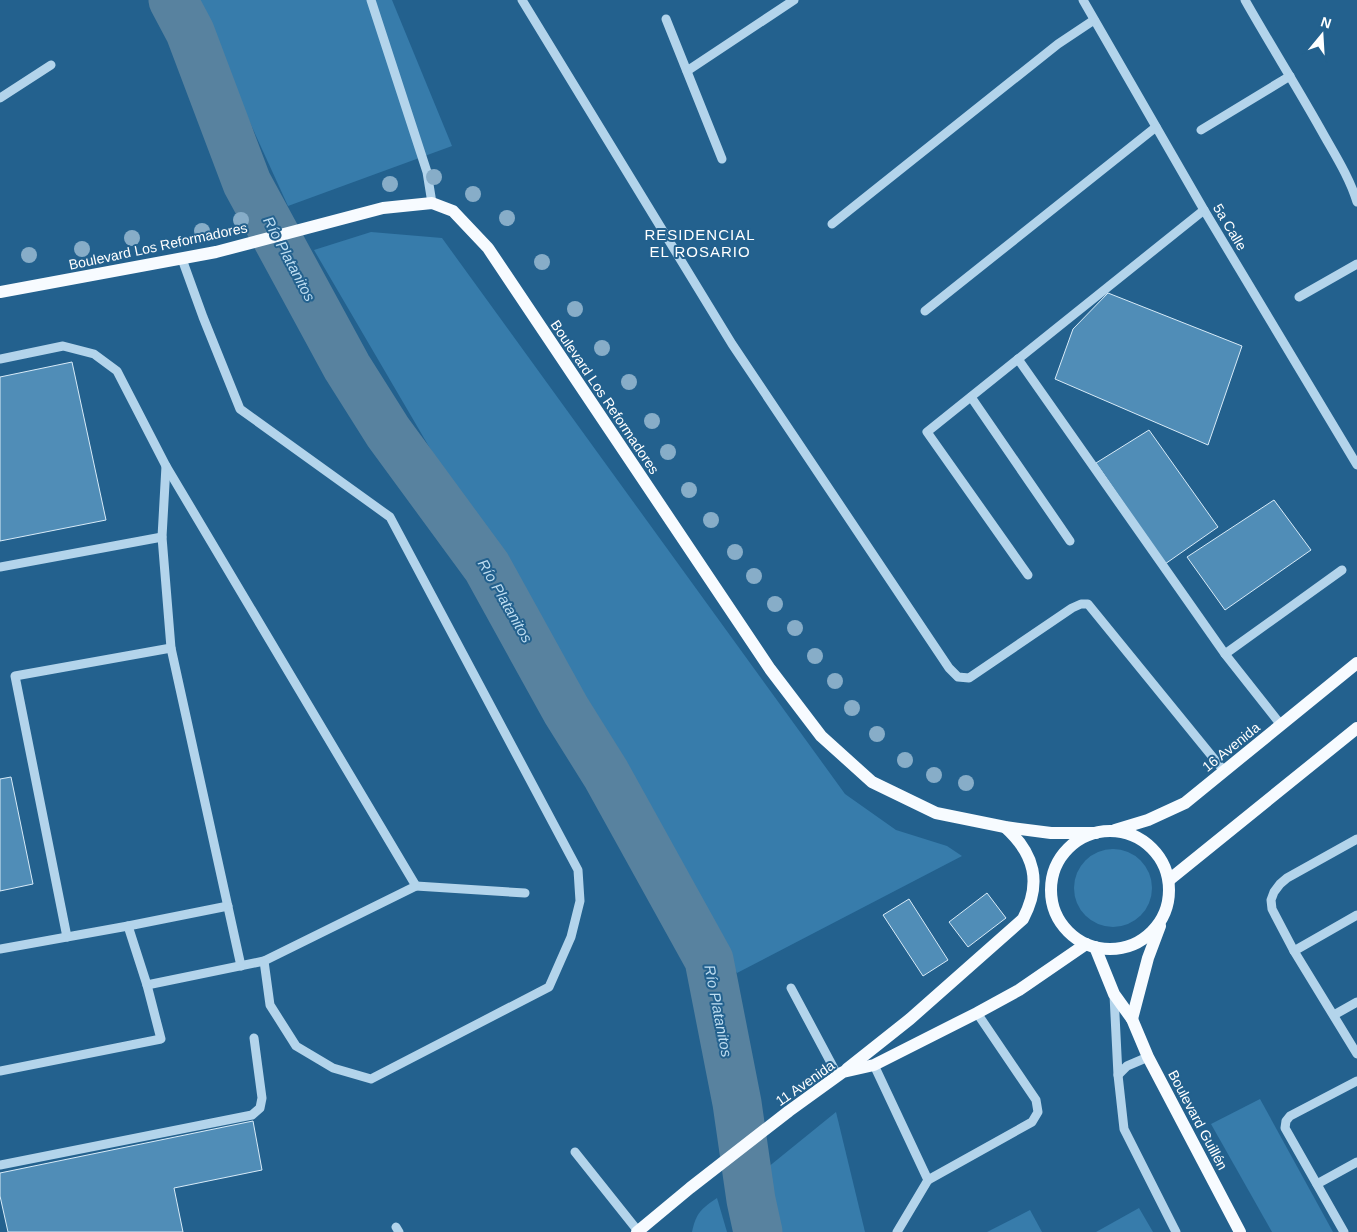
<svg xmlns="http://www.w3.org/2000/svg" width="1357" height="1232" font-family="Arial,sans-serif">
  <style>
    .green { fill: #377cab }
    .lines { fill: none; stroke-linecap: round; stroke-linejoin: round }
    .river { stroke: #58829f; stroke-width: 49 }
    .building { fill: #508db7; stroke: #d8ebf8 }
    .minor { stroke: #b3d4eb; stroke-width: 9 }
    .major { stroke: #f7fbff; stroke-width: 12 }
    .tree { fill: #87adc8 }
    .labels { text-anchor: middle; stroke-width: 4; stroke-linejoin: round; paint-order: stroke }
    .street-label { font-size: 14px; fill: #fff; stroke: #23618e }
    .neighbourhood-label { font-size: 15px; letter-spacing: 1px; fill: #fff; stroke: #23618e }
    .water-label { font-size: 15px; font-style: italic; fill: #bfdef2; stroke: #23618e }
  </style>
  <rect width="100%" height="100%" fill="#23618e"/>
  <g class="green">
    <path d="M194,0H392L452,146L288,206Z"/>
    <path d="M371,232L442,238L845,794L896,830L947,846L962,856L737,973L314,250Z"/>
    <circle cx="1113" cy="888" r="39"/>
    <path d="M1260,1099L1333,1232H1272L1211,1124Z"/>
    <path d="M836,1112L865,1232H776L762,1172Z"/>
    <path d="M717,1198L727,1232H692C696,1213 701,1209 717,1198Z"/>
    <path d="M1139,1208L1153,1232H1096Z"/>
    <path d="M1030,1210L1042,1232H987Z"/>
  </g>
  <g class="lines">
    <path class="river" d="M173,0L190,32L247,183L347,367L388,432L487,567L566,710L606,774L709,960L737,1103L751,1200L758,1232"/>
  </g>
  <g class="building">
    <path d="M1108,293L1242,346L1208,445L1055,379L1073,329Z"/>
    <path d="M72,362L106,520L0,541V377Z"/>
    <path d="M1149,430L1218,527L1165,564L1096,463Z"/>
    <path d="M1274,500L1311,550L1225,610L1187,557Z"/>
    <path d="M11,777L33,884L0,891V779Z"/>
    <path d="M987,893L1006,918L968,947L949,922Z"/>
    <path d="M909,899L948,960L923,976L883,915Z"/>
    <path d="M253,1121L262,1170L174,1188L183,1232H8L0,1196V1173Z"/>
  </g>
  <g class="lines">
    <g class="minor">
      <path d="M371,0L427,172L432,203"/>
      <path d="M522,0L732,344L949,668L958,677L969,678L1072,608L1081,604H1088L1224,771"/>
      <path d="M1083,0L1204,210L1357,465"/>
      <path d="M1245,0C1271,46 1299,90 1325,137C1337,158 1350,179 1357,202"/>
      <path d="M666,19L722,159"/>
      <path d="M687,71L794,0"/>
      <path d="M0,98L51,65"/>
      <path d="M1201,130L1290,76"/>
      <path d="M832,224L1058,44L1094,20"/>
      <path d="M182,259L203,317L240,409L390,517L578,870L580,901L571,937L549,987L371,1079L333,1068L296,1046L270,1005L264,961"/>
      <path d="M1299,297L1357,264"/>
      <path d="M925,311L1156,127"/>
      <path d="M0,359L63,346L94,354L117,371L166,466L416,886L264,961L147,985"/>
      <path d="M1018,359L1225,654L1281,725"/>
      <path d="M971,397L1070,541"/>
      <path d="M166,466L162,537L171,648L241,966"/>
      <path d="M0,567L162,537"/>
      <path d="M1028,575L927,432L1204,210"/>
      <path d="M1225,654L1342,570"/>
      <path d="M1357,839L1287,878L1280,884L1274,892L1271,900L1272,909L1294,951L1357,1054"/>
      <path d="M416,886L525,893"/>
      <path d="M128,926L228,906"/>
      <path d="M67,937L15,676L171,648"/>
      <path d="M0,949L128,926L147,985L161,1039L0,1071"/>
      <path d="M1294,951L1357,915"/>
      <path d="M791,988L838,1076"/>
      <path d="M1114,995L1118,1075L1124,1129L1176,1232"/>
      <path d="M1334,1015L1357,1002"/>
      <path d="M874,1065L928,1180L1032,1122L1038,1112L1036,1100L977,1013"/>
      <path d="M1118,1075L1127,1066L1148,1057"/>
      <path d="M575,1152L638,1231"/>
      <path d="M0,1165L252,1115L260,1108L262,1098L254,1038"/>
      <path d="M1317,1184L1357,1162"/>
      <path d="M396,1227L399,1232"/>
      <path d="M897,1232L928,1180"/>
      <path d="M1344,1232L1285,1128L1286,1121L1290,1116L1357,1081"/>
    </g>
    <g class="major">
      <path d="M0,292L216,252L383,208L432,203L453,211L488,248L770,669L821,736L872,782L936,813L1005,827L1051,833H1096"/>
      <path d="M1115,830L1148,820L1185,803L1357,663"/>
      <circle cx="1110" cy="890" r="59"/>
      <path d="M1169,880L1357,728"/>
      <path d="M1095,947L1114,994L1132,1019L1148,1057L1240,1232"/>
      <path d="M1132,1019L1148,958L1160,926"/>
      <path d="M847,1069L910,1019L1023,919C1042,883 1035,854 1005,827"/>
      <path d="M637,1232L690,1188L789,1111L843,1072L874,1065L977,1013L1019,990L1086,944"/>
    </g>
  </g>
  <g class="tree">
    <circle cx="434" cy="177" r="8"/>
    <circle cx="390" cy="184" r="8"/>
    <circle cx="473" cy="194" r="8"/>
    <circle cx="507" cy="218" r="8"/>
    <circle cx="241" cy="220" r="8"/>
    <circle cx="202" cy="231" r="8"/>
    <circle cx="132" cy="238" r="8"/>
    <circle cx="82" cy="249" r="8"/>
    <circle cx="29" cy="255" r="8"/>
    <circle cx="542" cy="262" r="8"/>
    <circle cx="575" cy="309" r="8"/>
    <circle cx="602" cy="348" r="8"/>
    <circle cx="629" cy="382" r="8"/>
    <circle cx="652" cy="421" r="8"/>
    <circle cx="668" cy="452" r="8"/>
    <circle cx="689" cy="490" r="8"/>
    <circle cx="711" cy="520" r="8"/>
    <circle cx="735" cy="552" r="8"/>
    <circle cx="754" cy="576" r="8"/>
    <circle cx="775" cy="604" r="8"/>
    <circle cx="795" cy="628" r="8"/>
    <circle cx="815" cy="656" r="8"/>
    <circle cx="835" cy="681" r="8"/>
    <circle cx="852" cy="708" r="8"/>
    <circle cx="877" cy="734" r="8"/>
    <circle cx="905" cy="760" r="8"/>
    <circle cx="934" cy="775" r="8"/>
    <circle cx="966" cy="783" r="8"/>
  </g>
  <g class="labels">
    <g class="street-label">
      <text transform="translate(1230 227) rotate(59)" y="5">5a Calle</text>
      <text transform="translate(158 246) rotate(-12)" y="5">Boulevard Los Reformadores</text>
      <text transform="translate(605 397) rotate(56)" y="5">Boulevard Los Reformadores</text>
      <text transform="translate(1231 747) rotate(-39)" y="5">16 Avenida</text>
      <text transform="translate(805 1083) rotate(-35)" y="5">11 Avenida</text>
      <text transform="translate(1198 1120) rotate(62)" y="5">Boulevard Guillén</text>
    </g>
    <g class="neighbourhood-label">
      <text x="700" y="240">RESIDENCIAL<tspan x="700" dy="17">EL ROSARIO</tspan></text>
    </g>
    <g class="water-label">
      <text transform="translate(289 259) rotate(62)" y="5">Río Platanitos</text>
      <text transform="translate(505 601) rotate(60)" y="5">Río Platanitos</text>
      <text transform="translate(718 1011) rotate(79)" y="5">Río Platanitos</text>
    </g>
  </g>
  <g transform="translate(1322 35) rotate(18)" stroke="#23618e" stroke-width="4" paint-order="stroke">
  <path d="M0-4L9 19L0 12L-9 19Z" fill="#ffffff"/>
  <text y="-8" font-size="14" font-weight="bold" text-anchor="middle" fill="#ffffff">N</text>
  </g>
</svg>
